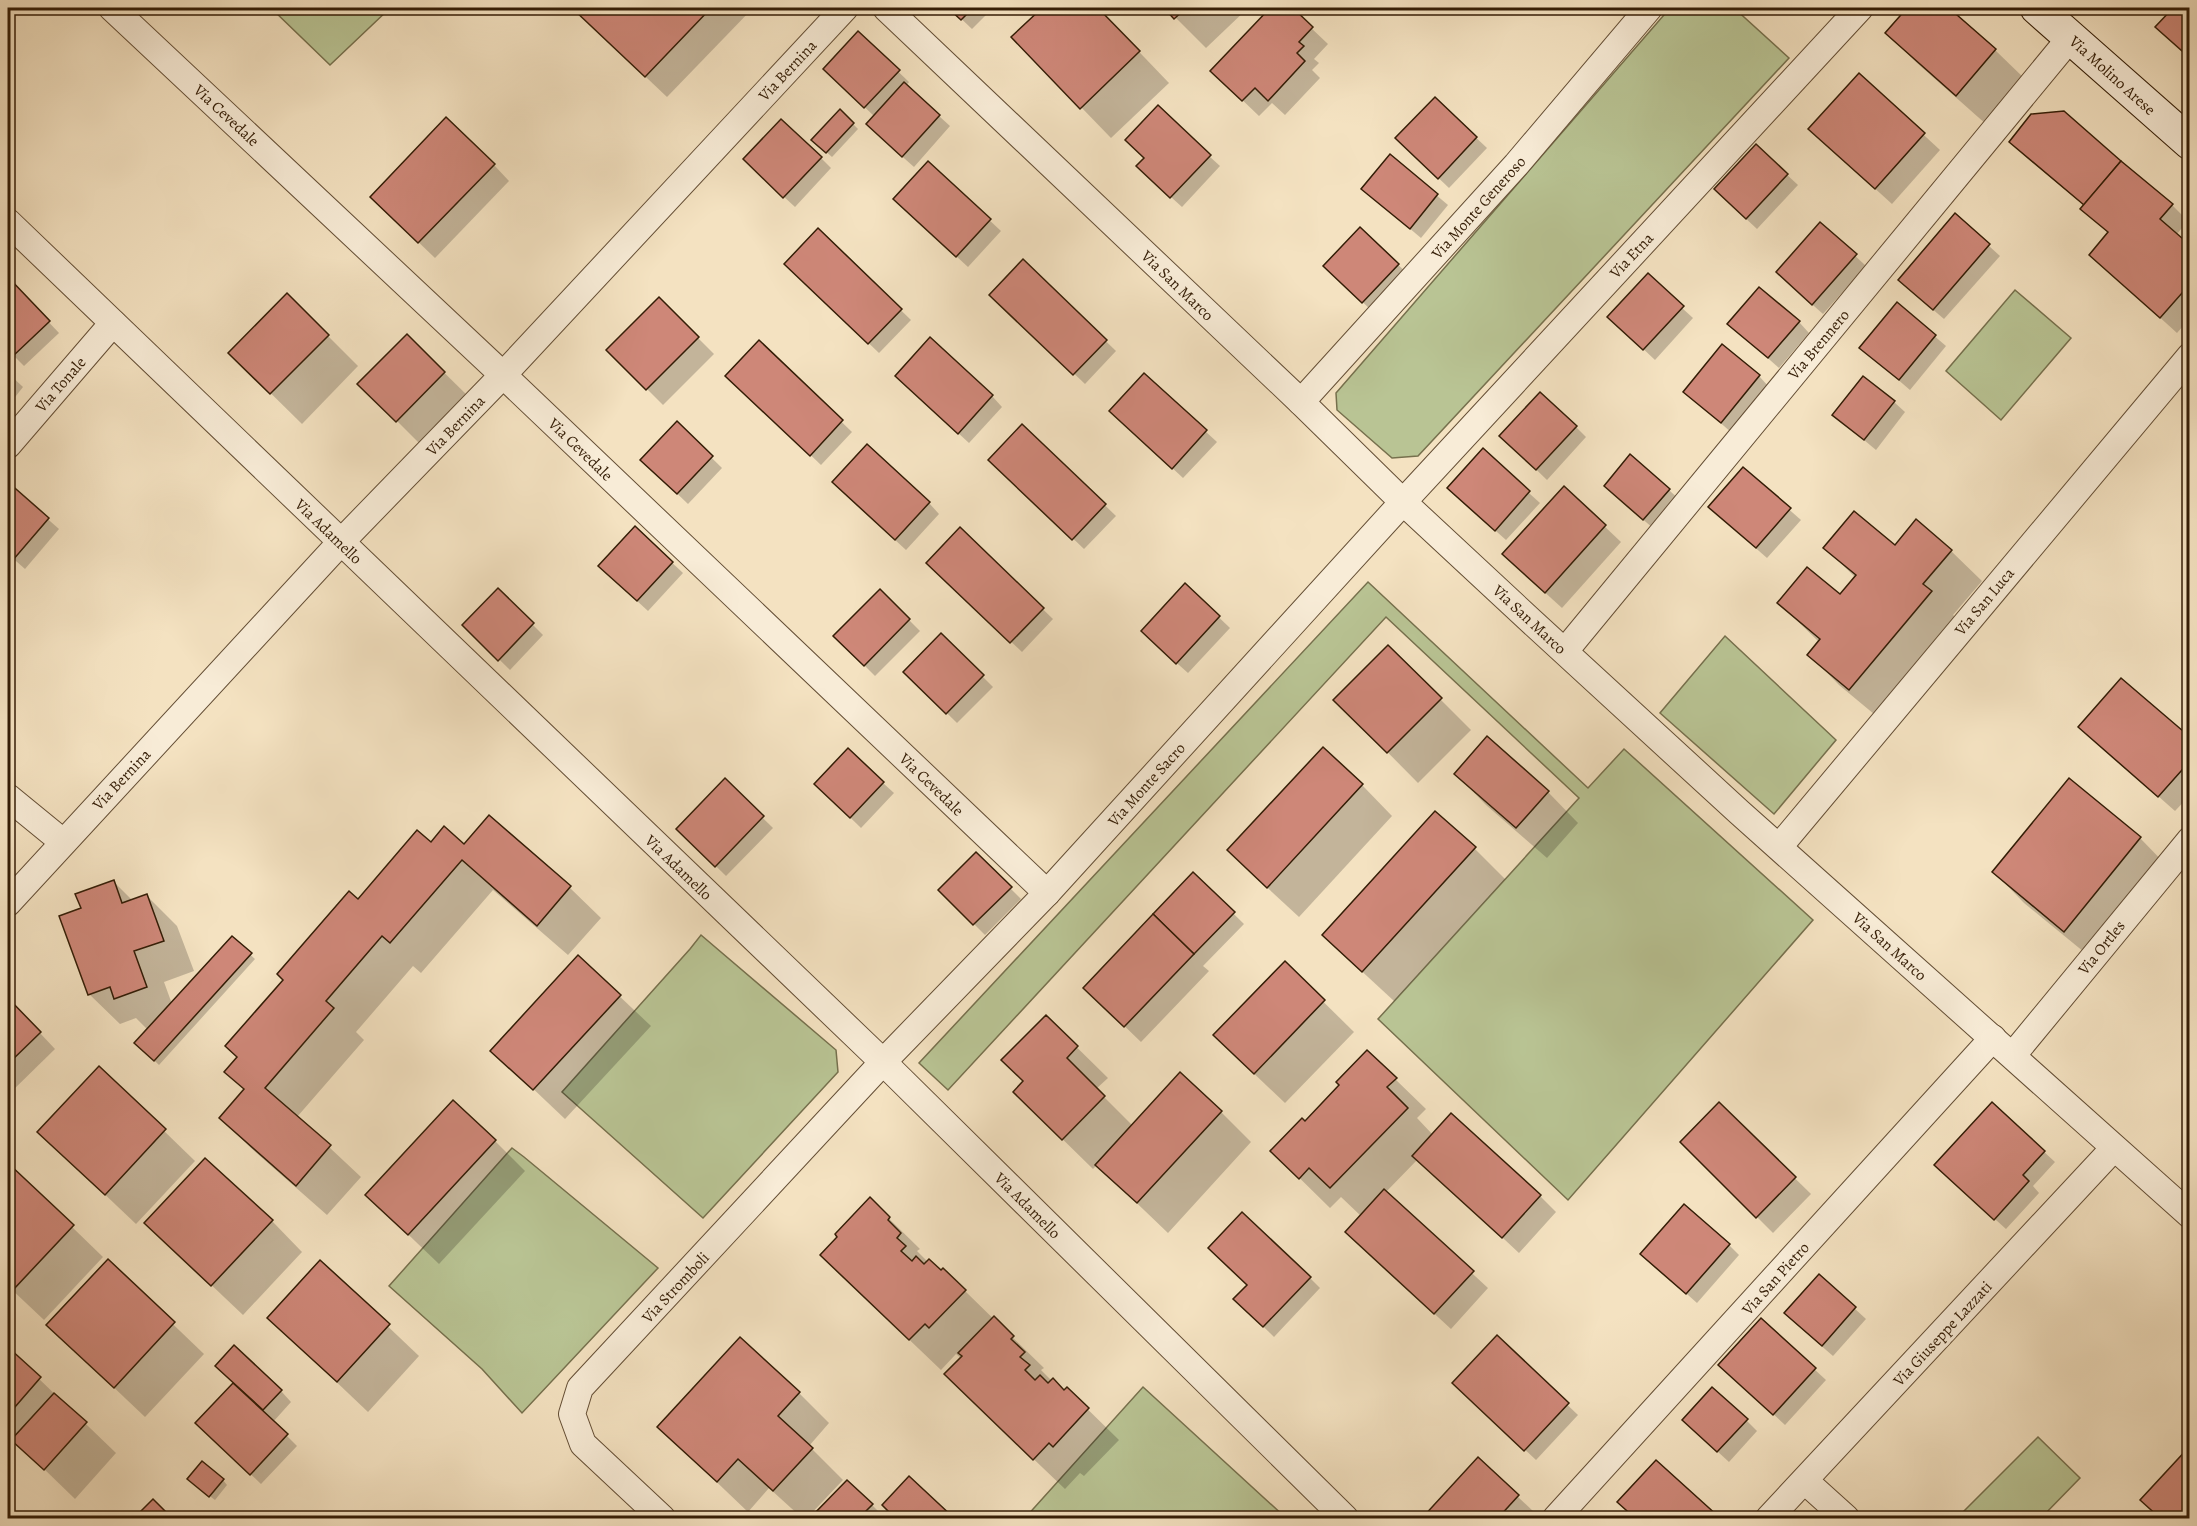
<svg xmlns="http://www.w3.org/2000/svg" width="2197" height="1526" font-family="Alegreya,serif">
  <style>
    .green { fill: #b9c494; stroke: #76704d; stroke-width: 1.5 }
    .shadow { fill: #0003 }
    .building { fill: #ce8778; stroke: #341d06; stroke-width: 1.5 }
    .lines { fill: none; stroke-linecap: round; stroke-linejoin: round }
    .street-casing { stroke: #644e35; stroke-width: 28 }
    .secondary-casing { stroke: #341d06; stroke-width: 35 }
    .street { stroke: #f8ecd7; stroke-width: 26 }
    .secondary { stroke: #f8ecd7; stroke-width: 33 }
    .labels { text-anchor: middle; stroke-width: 6; stroke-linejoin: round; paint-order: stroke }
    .street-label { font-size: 16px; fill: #341d06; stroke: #f8ecd7 }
  </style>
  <rect width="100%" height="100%" fill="#f4e2c1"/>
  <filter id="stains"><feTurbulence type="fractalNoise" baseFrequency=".00333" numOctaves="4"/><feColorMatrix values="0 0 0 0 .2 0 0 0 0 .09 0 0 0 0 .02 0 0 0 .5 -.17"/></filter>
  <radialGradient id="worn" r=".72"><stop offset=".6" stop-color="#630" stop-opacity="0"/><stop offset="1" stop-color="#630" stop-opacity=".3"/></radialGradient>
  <g class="green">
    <path d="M271,8H390L330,65Z"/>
    <path d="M1670,8H1734L1789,58L1418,456L1392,458L1337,410L1336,393Z"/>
    <path d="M2015,290L2071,338L2001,420L1946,371Z"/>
    <path d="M1368,582L1588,788L1624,749L1813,920L1568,1200L1378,1019L1579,798L1386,617L948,1090L919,1063Z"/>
    <path d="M1725,636L1836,740L1774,814L1660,713Z"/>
    <path d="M701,935L836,1050L838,1072L703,1218L562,1092L690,949Z"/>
    <path d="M512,1148L524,1157L658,1268L522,1413L482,1369L389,1286Z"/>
    <path d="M1143,1387L1286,1518H1025Z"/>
    <path d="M2038,1437L2080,1478L2041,1518H1957Z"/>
  </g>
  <g class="shadow">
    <path d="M573,8H753L667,97Z"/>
    <path d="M950,8H993L972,29Z"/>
    <path d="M1044,8H1097L1169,83L1111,138L1013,37Z"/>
    <path d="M1166,8H1248L1206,48Z"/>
    <path d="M1272,8H1290L1328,44L1314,59L1319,63L1312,70L1320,78L1285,115L1272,103L1259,116L1212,71Z"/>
    <path d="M1909,8H1947L1995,50L2026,80L1987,125L1917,63L1887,33Z"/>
    <path d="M859,34L909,82L906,86L950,126L914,167L878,135L875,117L825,69Z"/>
    <path d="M1859,75L1940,150L1892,204L1826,144Z"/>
    <path d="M1435,99L1487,148L1449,188L1408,149Z"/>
    <path d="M840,111L858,129L832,157L813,140Z"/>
    <path d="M2011,142L2172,205L2188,221L2176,235L2190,247V318L2177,333L2091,255L2109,234L2083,209L2085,206L2027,158Z"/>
    <path d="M1756,146L1798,185L1757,229L1726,200Z"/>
    <path d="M1209,156L1220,166L1182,207L1149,177Z"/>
    <path d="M1390,156L1448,205L1421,238L1363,189Z"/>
    <path d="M821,158L831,168L795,207L755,170Z"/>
    <path d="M928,163L1001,231L968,267L906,210Z"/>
    <path d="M494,165L509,181L435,258L388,213Z"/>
    <path d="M1955,215L2000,256L1944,319L1910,290Z"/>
    <path d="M1821,224L1866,266L1823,314L1788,283Z"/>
    <path d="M1360,229L1409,275L1373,312L1325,266Z"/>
    <path d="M818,230L911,320L879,353L786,264Z"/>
    <path d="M1023,261L1116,351L1085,384L1002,305Z"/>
    <path d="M8,279L59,333L24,366L8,350Z"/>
    <path d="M287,295L358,366L302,424L230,353Z"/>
    <path d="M659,299L714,354L663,405L608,350Z"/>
    <path d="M1897,304L1946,346L1910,390L1861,348Z"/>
    <path d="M1682,308L1693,318L1655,360L1620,327Z"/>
    <path d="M1799,322L1809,333L1779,368L1729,324Z"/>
    <path d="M407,336L475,403L428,452L360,384Z"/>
    <path d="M759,342L852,432L821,465L738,386Z"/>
    <path d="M8,373L23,387L8,406Z"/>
    <path d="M1144,375L1217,442L1183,478L1122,421Z"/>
    <path d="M1759,376L1769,387L1732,433L1685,392Z"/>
    <path d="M907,386L992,396L1002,407L969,443Z"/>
    <path d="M1894,402L1905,412L1876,450L1834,415Z"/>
    <path d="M677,424L722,468L688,504L642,460Z"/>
    <path d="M1023,426L1116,516L1084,549L990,459Z"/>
    <path d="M1576,427L1586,437L1547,480L1512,446Z"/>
    <path d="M1483,451L1540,503L1506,540L1460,499Z"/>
    <path d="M1631,456L1680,500L1654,529L1616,496Z"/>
    <path d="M1743,469L1801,520L1767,558L1720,517Z"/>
    <path d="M8,484L59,529L25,569L8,554Z"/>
    <path d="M1564,488L1621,542L1562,608L1520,570Z"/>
    <path d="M844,493L929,503L939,514L906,550Z"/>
    <path d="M635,528L683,573L648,611L611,577Z"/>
    <path d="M960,529L1053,619L1022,652L938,573Z"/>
    <path d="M1895,547L1951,551L1982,581L1953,615L1961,622L1880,719L1839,685L1809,654L1819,642L1779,603L1841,596L1856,578L1825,548Z"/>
    <path d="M1185,585L1230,628L1188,673L1153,642Z"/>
    <path d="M498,590L543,635L510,670L464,625Z"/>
    <path d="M880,591L920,631L875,676L835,636Z"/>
    <path d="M941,635L993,687L957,723L905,672Z"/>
    <path d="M1388,647L1471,730L1418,783L1336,700Z"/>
    <path d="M2080,727L2190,739V795L2175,811Z"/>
    <path d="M1456,774L1548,792L1578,823L1547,858L1486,805Z"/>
    <path d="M2069,780L2140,838L2170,869L2095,961L2024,903L1994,872Z"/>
    <path d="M725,781L773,828L726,876L678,829Z"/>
    <path d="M883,783L894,793L861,828L816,784Z"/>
    <path d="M1362,785L1392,816L1299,917L1260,881Z"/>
    <path d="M490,817L570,888L601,918L568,955L493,890L421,973L413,966L356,1032L364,1040L297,1117L361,1177L327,1215L251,1148L221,1118L245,1090L226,1072L358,901L431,844L464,846Z"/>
    <path d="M1474,848L1505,879L1394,1001L1355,965Z"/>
    <path d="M976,854L1021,899L985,935L940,890Z"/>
    <path d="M1193,874L1244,924L1203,966L1209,971L1141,1042L1085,988Z"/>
    <path d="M114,882L133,901L147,896L177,926L194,971L164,982L172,1004L232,938L255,959L159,1065L136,1043L148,1030L136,1018L120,1024L89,994L83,909Z"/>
    <path d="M578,957L651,1026L565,1119L492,1050Z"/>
    <path d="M1285,964L1354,1032L1285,1103L1246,1066Z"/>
    <path d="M8,999L55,1049L8,1095Z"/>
    <path d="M1046,1017L1108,1078L1096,1089L1133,1126L1221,1112L1251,1142L1168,1233L1097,1165L1093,1169L1045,1122L1025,1082Z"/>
    <path d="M99,1068L195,1161L136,1224L39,1132Z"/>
    <path d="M1395,1079L1426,1109L1417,1118L1433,1135L1540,1196L1556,1212L1519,1253L1418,1159L1385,1193L1488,1288L1451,1329L1363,1248L1361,1216L1341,1197L1330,1208L1272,1151L1305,1123Z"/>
    <path d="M1719,1104L1811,1194L1773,1233L1682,1142Z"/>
    <path d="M1992,1104L2055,1162L2033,1186L2039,1193L2006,1229L1947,1176Z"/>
    <path d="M495,1141L525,1171L439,1264L367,1195Z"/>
    <path d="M8,1165L103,1257L44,1320L8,1286Z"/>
    <path d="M870,1200L920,1249L917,1251L928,1262L965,1291L1044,1368L1041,1370L1052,1381L1064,1392L1067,1389L1119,1440L1084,1476L1080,1473L1065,1489L976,1404L961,1358L956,1354L941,1370L852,1285Z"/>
    <path d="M272,1221L302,1252L243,1315L146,1223Z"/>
    <path d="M1729,1245L1739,1255L1697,1303L1653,1264Z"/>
    <path d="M108,1262L204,1354L145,1417L48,1325Z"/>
    <path d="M320,1262L419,1356L368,1412L269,1318Z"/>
    <path d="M1819,1276L1866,1319L1833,1356L1796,1324Z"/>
    <path d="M1310,1278L1320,1288L1274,1337L1235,1299Z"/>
    <path d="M1761,1320L1826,1380L1785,1425L1731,1375Z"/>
    <path d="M1497,1338L1578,1415L1536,1460L1465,1393Z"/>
    <path d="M9,1350L116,1453L75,1499L8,1434Z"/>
    <path d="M235,1383L281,1391L291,1402L273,1422L297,1446L261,1484L197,1423Z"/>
    <path d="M799,1393L829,1423L809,1446L843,1480L807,1518H802L769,1488L748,1512L659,1427Z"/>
    <path d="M1747,1421L1757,1431L1729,1462L1694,1430Z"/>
    <path d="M1478,1459L1534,1512L1528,1518H1425Z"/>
    <path d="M1656,1462L1718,1518H1636L1619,1502Z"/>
    <path d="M909,1479L952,1518H890L894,1515Z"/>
    <path d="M223,1480L227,1485L215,1500L194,1484Z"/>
    <path d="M872,1505L885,1518H817L814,1516Z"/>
  </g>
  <g class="building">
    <path d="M572,8H711L645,77Z"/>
    <path d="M948,8H973L961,20Z"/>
    <path d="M1042,8H1098L1140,51L1080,109L1011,37Z"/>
    <path d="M1164,8H1186L1174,19Z"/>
    <path d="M1270,8H1293L1313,27L1299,42L1304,46L1297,53L1305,61L1268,101L1255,88L1242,101L1210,71Z"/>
    <path d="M1907,8H1949L1996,49L1956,96L1885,33Z"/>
    <path d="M2173,8H2190V58L2155,27Z"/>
    <path d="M858,31L900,70L864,108L823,69Z"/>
    <path d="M1859,73L1925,133L1875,189L1808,129Z"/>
    <path d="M904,82L940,115L902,157L866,124Z"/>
    <path d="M1435,97L1477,137L1438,179L1395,138Z"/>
    <path d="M1158,105L1211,155L1170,198L1136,166L1144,158L1125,140Z"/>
    <path d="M840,109L854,123L826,153L811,140Z"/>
    <path d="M2064,111L2121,161L2084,205L2009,142L2031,114Z"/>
    <path d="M446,117L495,164L418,243L370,197Z"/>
    <path d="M781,119L822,157L783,198L743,159Z"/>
    <path d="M1756,144L1788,174L1746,219L1714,189Z"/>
    <path d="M1390,154L1438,194L1410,229L1361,189Z"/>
    <path d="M928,161L991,219L956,257L893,199Z"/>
    <path d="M2121,161L2173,204L2160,219L2190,245V284L2160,318L2089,255L2108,232L2080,209Z"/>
    <path d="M1955,213L1990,244L1933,310L1898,280Z"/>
    <path d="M1820,222L1857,254L1812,305L1776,272Z"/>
    <path d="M1360,227L1399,264L1362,303L1323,266Z"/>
    <path d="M818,228L902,309L868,344L784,264Z"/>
    <path d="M1023,259L1107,340L1073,375L989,295Z"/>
    <path d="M1648,273L1684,306L1643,350L1607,317Z"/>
    <path d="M8,277L50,321L12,357L8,352Z"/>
    <path d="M1759,287L1800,321L1768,358L1727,324Z"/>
    <path d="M287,293L329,335L270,394L228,353Z"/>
    <path d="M659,297L699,337L646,390L606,350Z"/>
    <path d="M1897,302L1936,335L1899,380L1859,348Z"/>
    <path d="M407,334L445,372L396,422L357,384Z"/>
    <path d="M930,337L993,395L958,434L895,376Z"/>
    <path d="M759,340L843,420L810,456L725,376Z"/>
    <path d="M1722,344L1760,375L1721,423L1683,392Z"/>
    <path d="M1144,373L1207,430L1172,469L1109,411Z"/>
    <path d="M1863,376L1895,401L1864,440L1832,415Z"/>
    <path d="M1540,392L1577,426L1536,470L1499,436Z"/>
    <path d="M677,421L713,456L677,494L640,460Z"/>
    <path d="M1022,424L1106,504L1072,540L988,460Z"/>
    <path d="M867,444L930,502L895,540L832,482Z"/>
    <path d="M1483,448L1530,491L1495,531L1447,488Z"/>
    <path d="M1630,454L1670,489L1643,520L1604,486Z"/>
    <path d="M1743,467L1791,508L1756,548L1708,507Z"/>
    <path d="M8,482L49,518L13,560L8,555Z"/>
    <path d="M1564,486L1606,525L1545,593L1502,554Z"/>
    <path d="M1854,511L1895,545L1916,519L1952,550L1923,584L1932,591L1849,690L1807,655L1820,639L1777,603L1807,567L1840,594L1856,575L1823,548Z"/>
    <path d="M635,526L673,562L637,601L598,566Z"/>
    <path d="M960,527L1044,608L1010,643L926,563Z"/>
    <path d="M1185,583L1220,616L1176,664L1141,631Z"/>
    <path d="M498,588L534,623L498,661L462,625Z"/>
    <path d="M880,589L910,619L864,666L833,636Z"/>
    <path d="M941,633L984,675L946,714L903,672Z"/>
    <path d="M1388,645L1442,698L1387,753L1333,700Z"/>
    <path d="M2121,678L2190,737V761L2158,797L2078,727Z"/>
    <path d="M1487,736L1549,791L1516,828L1454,774Z"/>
    <path d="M1323,747L1363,784L1267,888L1227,850Z"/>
    <path d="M848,748L884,782L850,818L814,784Z"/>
    <path d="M725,778L764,816L715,867L676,829Z"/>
    <path d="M2069,778L2141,837L2064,932L1992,872Z"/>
    <path d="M1435,811L1476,847L1362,972L1322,935Z"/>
    <path d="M489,815L571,886L537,926L462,860L390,943L382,936L326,1001L334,1008L265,1088L331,1145L296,1186L219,1118L244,1089L224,1072L237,1057L225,1046L283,980L277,974L349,891L358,899L417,830L431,842L444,826L464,844Z"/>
    <path d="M976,852L1012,887L973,925L938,890Z"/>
    <path d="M1193,872L1235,912L1194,954L1153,914Z"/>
    <path d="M114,880L122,903L147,894L164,941L134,951L147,987L114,999L110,987L88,995L59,916L81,908L75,894Z"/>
    <path d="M1153,914L1194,954L1124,1027L1083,988Z"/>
    <path d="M232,936L252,953L154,1061L134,1043Z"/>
    <path d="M578,955L621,995L533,1090L490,1051Z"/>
    <path d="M1285,961L1325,1000L1254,1074L1213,1035Z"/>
    <path d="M8,998L41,1032L8,1064Z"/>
    <path d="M1046,1015L1078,1046L1067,1058L1105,1096L1062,1140L1013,1092L1023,1081L1001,1060Z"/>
    <path d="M1367,1050L1397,1078L1387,1087L1408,1108L1330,1188L1309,1168L1299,1179L1270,1151L1302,1118L1305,1121L1339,1085L1336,1082Z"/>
    <path d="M99,1066L166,1129L105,1195L37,1132Z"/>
    <path d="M1180,1072L1222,1111L1137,1203L1095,1165Z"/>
    <path d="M453,1100L496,1140L408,1235L365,1195Z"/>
    <path d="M1719,1102L1796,1177L1756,1218L1680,1142Z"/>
    <path d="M1992,1102L2045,1151L2023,1175L2029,1181L1994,1220L1934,1165Z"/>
    <path d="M1451,1113L1541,1195L1502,1238L1412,1156Z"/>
    <path d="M205,1158L273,1220L211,1286L144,1223Z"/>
    <path d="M8,1163L74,1225L12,1291L8,1286Z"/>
    <path d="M1384,1189L1474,1271L1434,1314L1345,1232Z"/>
    <path d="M870,1197L890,1217L888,1220L901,1233L897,1238L906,1246L901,1251L912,1261L916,1256L924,1264L929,1259L941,1270L943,1268L966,1290L929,1328L925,1324L909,1340L820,1255L837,1237L835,1234Z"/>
    <path d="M1684,1204L1730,1244L1686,1294L1640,1254Z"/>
    <path d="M1242,1212L1311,1277L1263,1327L1233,1299L1247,1285L1208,1248Z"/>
    <path d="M108,1259L175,1322L114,1388L46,1325Z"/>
    <path d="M320,1260L390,1324L337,1382L267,1318Z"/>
    <path d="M1819,1274L1856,1307L1822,1346L1784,1313Z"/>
    <path d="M994,1316L1014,1336L1011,1339L1025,1352L1020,1357L1030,1365L1025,1370L1035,1380L1040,1375L1048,1383L1053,1378L1064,1390L1067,1387L1089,1408L1053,1447L1049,1443L1033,1460L944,1374L962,1356L958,1353Z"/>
    <path d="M1761,1318L1816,1368L1773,1415L1718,1365Z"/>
    <path d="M1497,1335L1569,1403L1524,1451L1452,1383Z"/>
    <path d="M740,1337L800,1392L778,1416L813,1448L773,1491L738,1459L717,1482L657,1427Z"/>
    <path d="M234,1345L282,1390L263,1410L215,1366Z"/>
    <path d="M9,1348L41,1377L8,1415V1349Z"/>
    <path d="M233,1383L288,1434L250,1475L195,1423Z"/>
    <path d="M1712,1387L1748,1419L1717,1452L1682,1420Z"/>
    <path d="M54,1393L87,1422L44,1470L11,1440Z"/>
    <path d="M2190,1446V1518H2160L2140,1500Z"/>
    <path d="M1478,1457L1519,1495L1498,1518H1422Z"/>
    <path d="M1656,1460L1719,1517L1718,1518H1635L1617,1502Z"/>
    <path d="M202,1461L224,1479L209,1497L187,1479Z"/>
    <path d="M909,1476L954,1518H888L892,1515L882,1505Z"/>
    <path d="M847,1480L873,1504L863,1514L867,1518H815L812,1516Z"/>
    <path d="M153,1499L172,1518H134Z"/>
  </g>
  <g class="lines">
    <g class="street-casing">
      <g id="street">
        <path d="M112,8L503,375L1047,893"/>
        <path d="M886,8L1301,402L1403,502L1531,621L1739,812L2190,1215"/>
        <path d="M8,222L883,1062L1345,1518"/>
        <path d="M1301,402L1516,165L1649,8"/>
        <path d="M8,445L113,323"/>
        <path d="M1565,651L2071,37"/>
        <path d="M8,797L63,842"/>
        <path d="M1779,847L2190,356"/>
        <path d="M8,903L341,542L503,375L845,8"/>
        <path d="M2013,1055L2190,840"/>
        <path d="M1805,1481L1846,1518"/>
        <path d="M662,1518L583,1444L572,1414L580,1388L883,1062L1047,893L1403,502L1860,8"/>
        <path d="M1556,1518L1993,1038"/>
        <path d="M1769,1518L2114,1148"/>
      </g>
    </g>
    <g class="secondary-casing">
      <path id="secondary" d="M2037,8L2190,143"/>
    </g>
    <use href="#street" class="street"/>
    <use href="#secondary" class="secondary"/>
  </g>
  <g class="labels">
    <g class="street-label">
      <text transform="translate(787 70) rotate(-47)" y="6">Via Bernina</text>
      <text transform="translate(2113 75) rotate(42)" y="6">Via Molino Arese</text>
      <text transform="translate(227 115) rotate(43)" y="6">Via Cevedale</text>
      <text transform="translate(1478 207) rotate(-48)" y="6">Via Monte Generoso</text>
      <text transform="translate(1631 255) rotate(-47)" y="6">Via Etna</text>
      <text transform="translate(1178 285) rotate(44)" y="6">Via San Marco</text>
      <text transform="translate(1818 344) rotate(-50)" y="6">Via Brennero</text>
      <text transform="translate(60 384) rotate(-49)" y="6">Via Tonale</text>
      <text transform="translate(455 425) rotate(-46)" y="6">Via Bernina</text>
      <text transform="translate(581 449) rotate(44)" y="6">Via Cevedale</text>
      <text transform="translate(329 531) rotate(44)" y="6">Via Adamello</text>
      <text transform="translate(1984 601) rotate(-50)" y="6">Via San Luca</text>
      <text transform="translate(1530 619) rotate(43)" y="6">Via San Marco</text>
      <text transform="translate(121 779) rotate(-47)" y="6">Via Bernina</text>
      <text transform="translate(932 784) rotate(44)" y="6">Via Cevedale</text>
      <text transform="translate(1146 784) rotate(-48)" y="6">Via Monte Sacro</text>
      <text transform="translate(679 867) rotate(44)" y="6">Via Adamello</text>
      <text transform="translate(1890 946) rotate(42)" y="6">Via San Marco</text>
      <text transform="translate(2101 947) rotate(-51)" y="6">Via Ortles</text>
      <text transform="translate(1028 1205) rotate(45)" y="6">Via Adamello</text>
      <text transform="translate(1775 1278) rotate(-48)" y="6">Via San Pietro</text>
      <text transform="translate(675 1287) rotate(-47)" y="6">Via Stromboli</text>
      <text transform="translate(1942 1333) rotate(-47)" y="6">Via Giuseppe Lazzati</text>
    </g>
  </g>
  <rect width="2197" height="1526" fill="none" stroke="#f4e2c1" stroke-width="30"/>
  <rect x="9" y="9" width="2179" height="1508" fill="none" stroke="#341d06" stroke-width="3"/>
  <rect x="15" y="15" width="2167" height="1496" fill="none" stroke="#341d06" stroke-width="1.5"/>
  <rect width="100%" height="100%" filter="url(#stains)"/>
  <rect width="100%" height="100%" fill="url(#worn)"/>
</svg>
